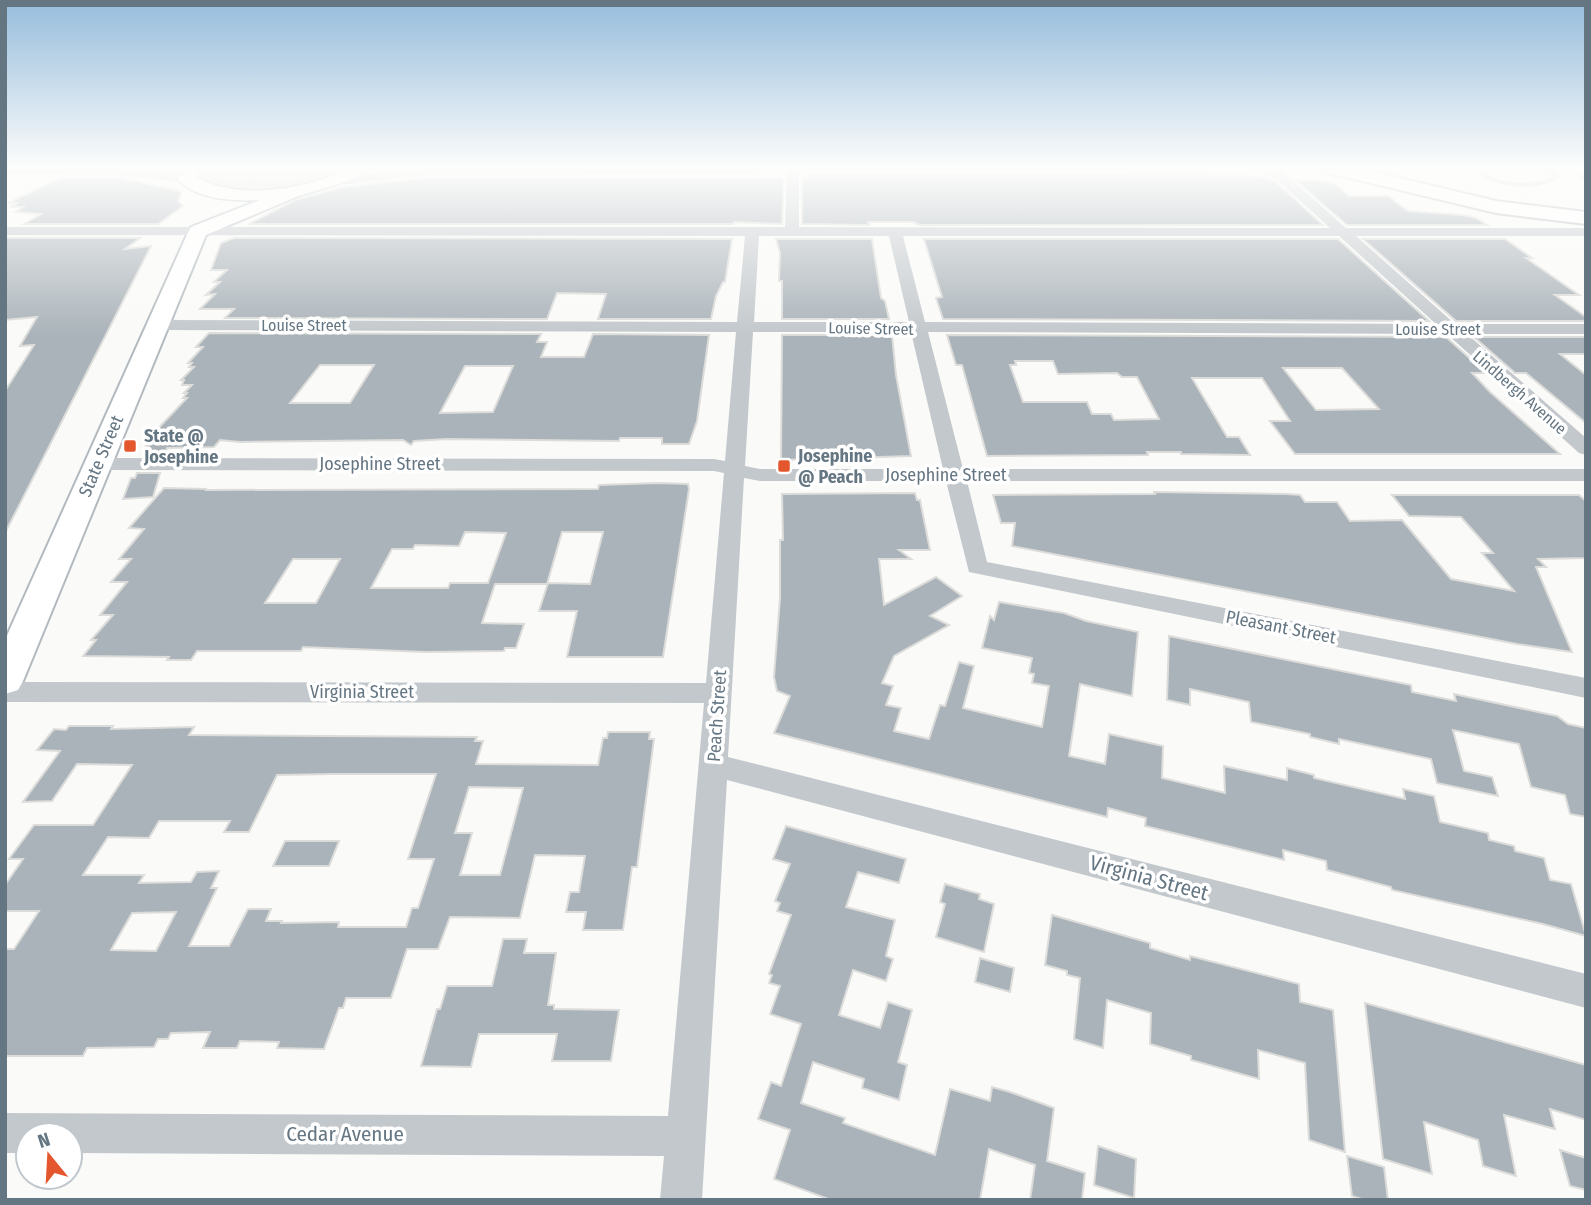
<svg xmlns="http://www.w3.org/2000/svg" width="1591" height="1205" font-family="'Fira Sans Condensed',sans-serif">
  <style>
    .green { fill: #dadfd7 }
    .building { fill: #aab3b9; stroke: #dcdcda; stroke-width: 2; fill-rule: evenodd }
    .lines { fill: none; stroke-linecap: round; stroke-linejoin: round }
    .secondary-casing { stroke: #b3babf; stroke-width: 4 }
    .highway-casing { stroke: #b4b9bd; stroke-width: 4 }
    .path { stroke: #bbbfc2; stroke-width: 2.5; stroke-dasharray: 2 2; stroke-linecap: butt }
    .lane { fill: #c3c8cc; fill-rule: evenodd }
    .street { fill: #c3c8cc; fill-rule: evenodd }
    .secondary { fill: #fff; fill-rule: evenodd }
    .highway { fill: #fff; fill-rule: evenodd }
    .poi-dot { fill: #e4572e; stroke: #fff; stroke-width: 2.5 }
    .labels { text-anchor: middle; stroke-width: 7; stroke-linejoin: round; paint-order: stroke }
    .far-street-label { font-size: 16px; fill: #657683; stroke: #fff }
    .poi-label { font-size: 18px; font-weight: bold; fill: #657683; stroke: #fff; text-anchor: start }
    .street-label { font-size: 18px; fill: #657683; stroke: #fff }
    .near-street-label { font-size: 21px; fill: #657683; stroke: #fff }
  </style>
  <rect width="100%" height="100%" fill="#fafaf8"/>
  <path class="green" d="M203,167H353C320,189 269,195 230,191C220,190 209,184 199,181L197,175Z"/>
  <g class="building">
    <path d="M808,173L1252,175L1274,180L1323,225H920L913,222H868L869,225L802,224V178H808Z"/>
    <path d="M60,178H121L168,188L182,192L178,201L183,206L158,224H24L41,214L15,212L23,207H10L18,203H8Z"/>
    <path d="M426,178H784L782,224L734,222L733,224H249L295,200L343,187Z"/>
    <path d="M1295,180H1318L1334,183L1349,196H1388L1408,211L1463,215L1476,218L1487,225H1347Z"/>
    <path d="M5,238H140L125,249L151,246L5,533V391L34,345L20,346L37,317L5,320Z"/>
    <path d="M234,238L732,239L725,282H723L716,296L711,319H598L606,294L557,293L547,319L225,318L234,309H200L215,294L206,295L220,282H214L227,270H211L221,243Z"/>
    <path d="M776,239H872L881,298L885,301L889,319H782V281H779L780,253Z"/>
    <path d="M924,239H1338L1429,321L943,319L936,298L942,297Z"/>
    <path d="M1363,239H1505L1532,258H1526L1579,295H1555L1586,317V321H1456Z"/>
    <path d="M209,333L541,334L537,342H547L541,357H584L593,334L709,335L697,421L689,444H662V438H620L619,441L447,439L414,441L411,445L403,440L240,442L220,440L214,447L167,448L165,455H143L149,435H152L187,398H183L187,393H184L192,385H182L184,380H181L194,367H189L192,363H188L203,347H196ZM320,365H374L350,403H290ZM465,366H513L493,412L440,413Z"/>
    <path d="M782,335H892L896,375L911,456L781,460Z"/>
    <path d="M947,335L1446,337L1486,373H1472L1490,392L1560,454H1295L1270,421H1290L1262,378H1192L1227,437H1239L1250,455L1181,454V452H1147L1148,455L987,456L962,365H956ZM1015,361H1053L1058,374L1117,373L1122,377H1137L1159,419L1114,420L1111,414H1092L1087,402H1023L1010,365H1016ZM1283,368H1342L1379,409L1316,410Z"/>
    <path d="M1474,337H1586V354H1560L1586,375V423L1526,373H1515Z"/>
    <path d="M137,473H160L153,497L123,499L131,478H135Z"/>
    <path d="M658,483L688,484L689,489L663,657H567L577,611H539L548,583L590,584L603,532H562L547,584H495L482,623L524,624L516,648H505L504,651L426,652L303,647L301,651H197L191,660H167L169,657L83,656L96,640H91L113,615H100L127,582H111L131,559H119L144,529L129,528L164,488L207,489L205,490L598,489L599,485ZM465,532L506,533L488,583H450L448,588H371L392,549H413L415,545L459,546ZM293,559H340L316,603H265Z"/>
    <path d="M1154,492L1287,494L1300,495L1305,502H1337L1350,521L1402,520L1451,579L1514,591L1482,553H1493L1461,517L1409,516L1392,495H1579L1586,501V558L1538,559L1546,567H1536L1572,652L1517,644L1012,546L1015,523H1001L993,495L1155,494Z"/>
    <path d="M915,493L917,500H920L930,550H899L911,559H879L884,605L936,577L962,596L930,616L949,625L894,656L882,683L893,686L886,705L901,708L894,731L929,739L940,705L945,706L959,662L974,666L963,708L1042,727L1049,686L1032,683L1034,674L1029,673L1032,658L982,648L990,616L994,620L999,602L1064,613L1086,621L1138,632L1132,696L1080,684L1069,756L1105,764L1109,734L1163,746L1162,778L1225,793L1224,766L1287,780V768L1314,775V778L1405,799L1403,789L1434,796L1440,822L1488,833L1489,840L1514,846L1515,851L1544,858L1550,880L1571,884L1586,936L1543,924L1392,890L1391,887L1327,870L1326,861L1283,850L1284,860L1145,826L1146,818L1108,808L1107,817L774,733L790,696L777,691L774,677L780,598V540H783L782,494Z"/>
    <path d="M1169,636L1411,685L1412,692L1456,701L1454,694L1557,716L1568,724L1586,728V817L1570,814L1565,795L1531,787L1519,744L1453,730L1464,771L1492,777L1498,796L1437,783L1431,759L1339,739V744L1310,737V734L1251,722L1249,702L1190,689V705L1167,700Z"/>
    <path d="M69,726H113L111,729L194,727L189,735L477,737L475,741H483L476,764L598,765L603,738H607L608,732H650L649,739H654L637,867H632L623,930H583L586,912H566L570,892H579L585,856L535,855L520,918L450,917L438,949H407L391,998H346L343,1008H339L324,1049L277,1048L279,1042L240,1041L237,1048H203L210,1032L171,1033L168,1039H158L154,1047L87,1048L83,1056H5V949H14L39,911H5V885L23,859H9L34,825H93L132,765L77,764L52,801L23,802L60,751L37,750L54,729L66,730ZM333,774H436L408,859H434L418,908H412L406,927H338L339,922L281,923L282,921H266L271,909H248L229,946H189L217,888H211L219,871L197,872L191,882L139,883L144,875H83L108,837L149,838L159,821H230L224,832H249L277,775ZM469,787L523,788L500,875H460L472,833H455ZM176,912L156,951L111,950L132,913Z"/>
    <path d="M786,826L906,859L899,883L858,872L846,907L895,920L886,956L893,959L886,981L853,970L839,1015L880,1028L888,1002L912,1010L898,1062L907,1065L899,1100L862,1088L864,1079L813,1062L801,1103L845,1118L843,1123L935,1155L950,1089L990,1101L992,1087L1010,1092L1054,1108L1047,1161L1085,1173L1082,1200H1030L1035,1165L989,1149L980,1200H831L774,1179L790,1130L758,1119L771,1082L781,1086L801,1024L770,1014L780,986L769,983L772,975L769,974L791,915L777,911L780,903L775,901L790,864L773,859Z"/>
    <path d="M285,841H339L329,866H273Z"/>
    <path d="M945,884L980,894L979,899L994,904L984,952L936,937L945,904L940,902Z"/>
    <path d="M1052,915L1150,943V948L1190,960V956L1299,984L1300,1002L1333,1010L1345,1152L1309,1140L1305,1063L1258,1050L1259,1079L1191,1060V1056L1150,1044L1151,1013L1107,1000L1103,1048L1074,1039L1080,978L1067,975V971L1045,965Z"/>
    <path d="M503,939H527L524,953H556L548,1005H554V1009L619,1010L611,1061H552L557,1034H479L471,1067L421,1066L437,1009H440L447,986H492Z"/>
    <path d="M980,958L1014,968L1010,992L975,982Z"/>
    <path d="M1365,1003L1586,1065V1120L1550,1109L1555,1129L1504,1115L1516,1176L1483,1166L1478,1140L1424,1122L1432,1174L1383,1159Z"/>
    <path d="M1098,1146L1136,1159L1134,1198L1094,1185Z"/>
    <path d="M1560,1150L1586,1158V1190L1570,1186Z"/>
    <path d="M1347,1156L1384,1167L1388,1200H1365L1352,1196Z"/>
  </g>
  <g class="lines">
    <g class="secondary-casing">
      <path id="secondary" d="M186,167H203L196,177C231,197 280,192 317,181C339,175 346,167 369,167L351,180L298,196L206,235L23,681L18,690L5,694V640L186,237L191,227L260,200C234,201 196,200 178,179Z"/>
    </g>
    <g class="highway-casing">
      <g id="highway">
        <path d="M1319,167H1354L1496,201L1586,212V224L1496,213L1321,171Z"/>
        <path d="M1569,167H1586V178Z"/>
      </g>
    </g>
    <path class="path" d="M264,167L271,171L290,167"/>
    <path class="lane" d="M1469,167C1478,167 1482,173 1490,176C1509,185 1533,184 1553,177L1537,167C1545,167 1556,170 1559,178C1533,193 1491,188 1469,167Z"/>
    <g class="street">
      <path d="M5,167H124L186,175L192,179L186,183L123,175L5,174Z"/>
      <path d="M425,167H772L754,174L426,175L332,186L326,182L332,178Z"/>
      <path d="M787,167H799V227L1330,228L1275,178L1246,167H1267L1283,172L1346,228H1586V236H1356L1455,324H1586V334H1467L1586,438V455L1579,453L1447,334L928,332L963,469H1586V481H967L987,562L1586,678V698L969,572L946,481H760L744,478L728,757L1586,974V1008L727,780L702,1200H660L664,1156L70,1153V1135H28V1153H5V1113L668,1116L704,703L5,702V682L706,683L724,473L714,471L97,470L90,468L87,464L90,460L97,458L714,459L725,461L736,332L156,330L148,325L156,320L737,322L745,236L5,235V227H785ZM759,236H889L909,322H754ZM903,236H1339L1436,324L925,322ZM753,332H911L943,469H760L745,466Z"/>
    </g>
    <use href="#secondary" class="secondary"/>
    <use href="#highway" class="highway"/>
  </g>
  <linearGradient id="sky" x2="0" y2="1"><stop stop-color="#96bcdc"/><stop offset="0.5" stop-color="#fdfdfc"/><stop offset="1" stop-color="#fdfdfc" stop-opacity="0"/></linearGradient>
  <rect width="1591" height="336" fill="url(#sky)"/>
  <g class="poi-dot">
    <rect x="123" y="439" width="14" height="14" rx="3.5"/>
    <rect x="777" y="459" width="14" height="14" rx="3.5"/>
  </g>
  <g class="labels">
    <g class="far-street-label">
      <text x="304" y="331">Louise Street</text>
      <text transform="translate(871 328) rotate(1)" y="6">Louise Street</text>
      <text x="1438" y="335">Louise Street</text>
      <text transform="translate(1520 392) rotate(41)" y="6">Lindbergh Avenue</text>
    </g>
    <g class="poi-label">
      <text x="144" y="442">State @<tspan x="144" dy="21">Josephine</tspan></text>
      <text x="798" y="462">Josephine<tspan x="798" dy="21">@ Peach</tspan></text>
    </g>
    <g class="street-label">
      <text transform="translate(101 456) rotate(-67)" y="6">State Street</text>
      <text x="380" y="470">Josephine Street</text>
      <text x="946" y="481">Josephine Street</text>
      <text transform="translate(1281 627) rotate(11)" y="6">Pleasant Street</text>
      <text x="362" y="698">Virginia Street</text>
      <text transform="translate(717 716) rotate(-86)" y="6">Peach Street</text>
    </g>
    <g class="near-street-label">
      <text transform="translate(1149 878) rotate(15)" y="7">Virginia Street</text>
      <text x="345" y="1141">Cedar Avenue</text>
    </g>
  </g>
  <rect width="1591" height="1205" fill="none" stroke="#657683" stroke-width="14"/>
  <g transform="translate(49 1156) rotate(342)"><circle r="33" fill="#ffffff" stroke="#c1c8cd" stroke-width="2"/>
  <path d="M0-5L12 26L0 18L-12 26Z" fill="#e4572e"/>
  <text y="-10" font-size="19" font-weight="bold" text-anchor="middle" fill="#657683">N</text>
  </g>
</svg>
